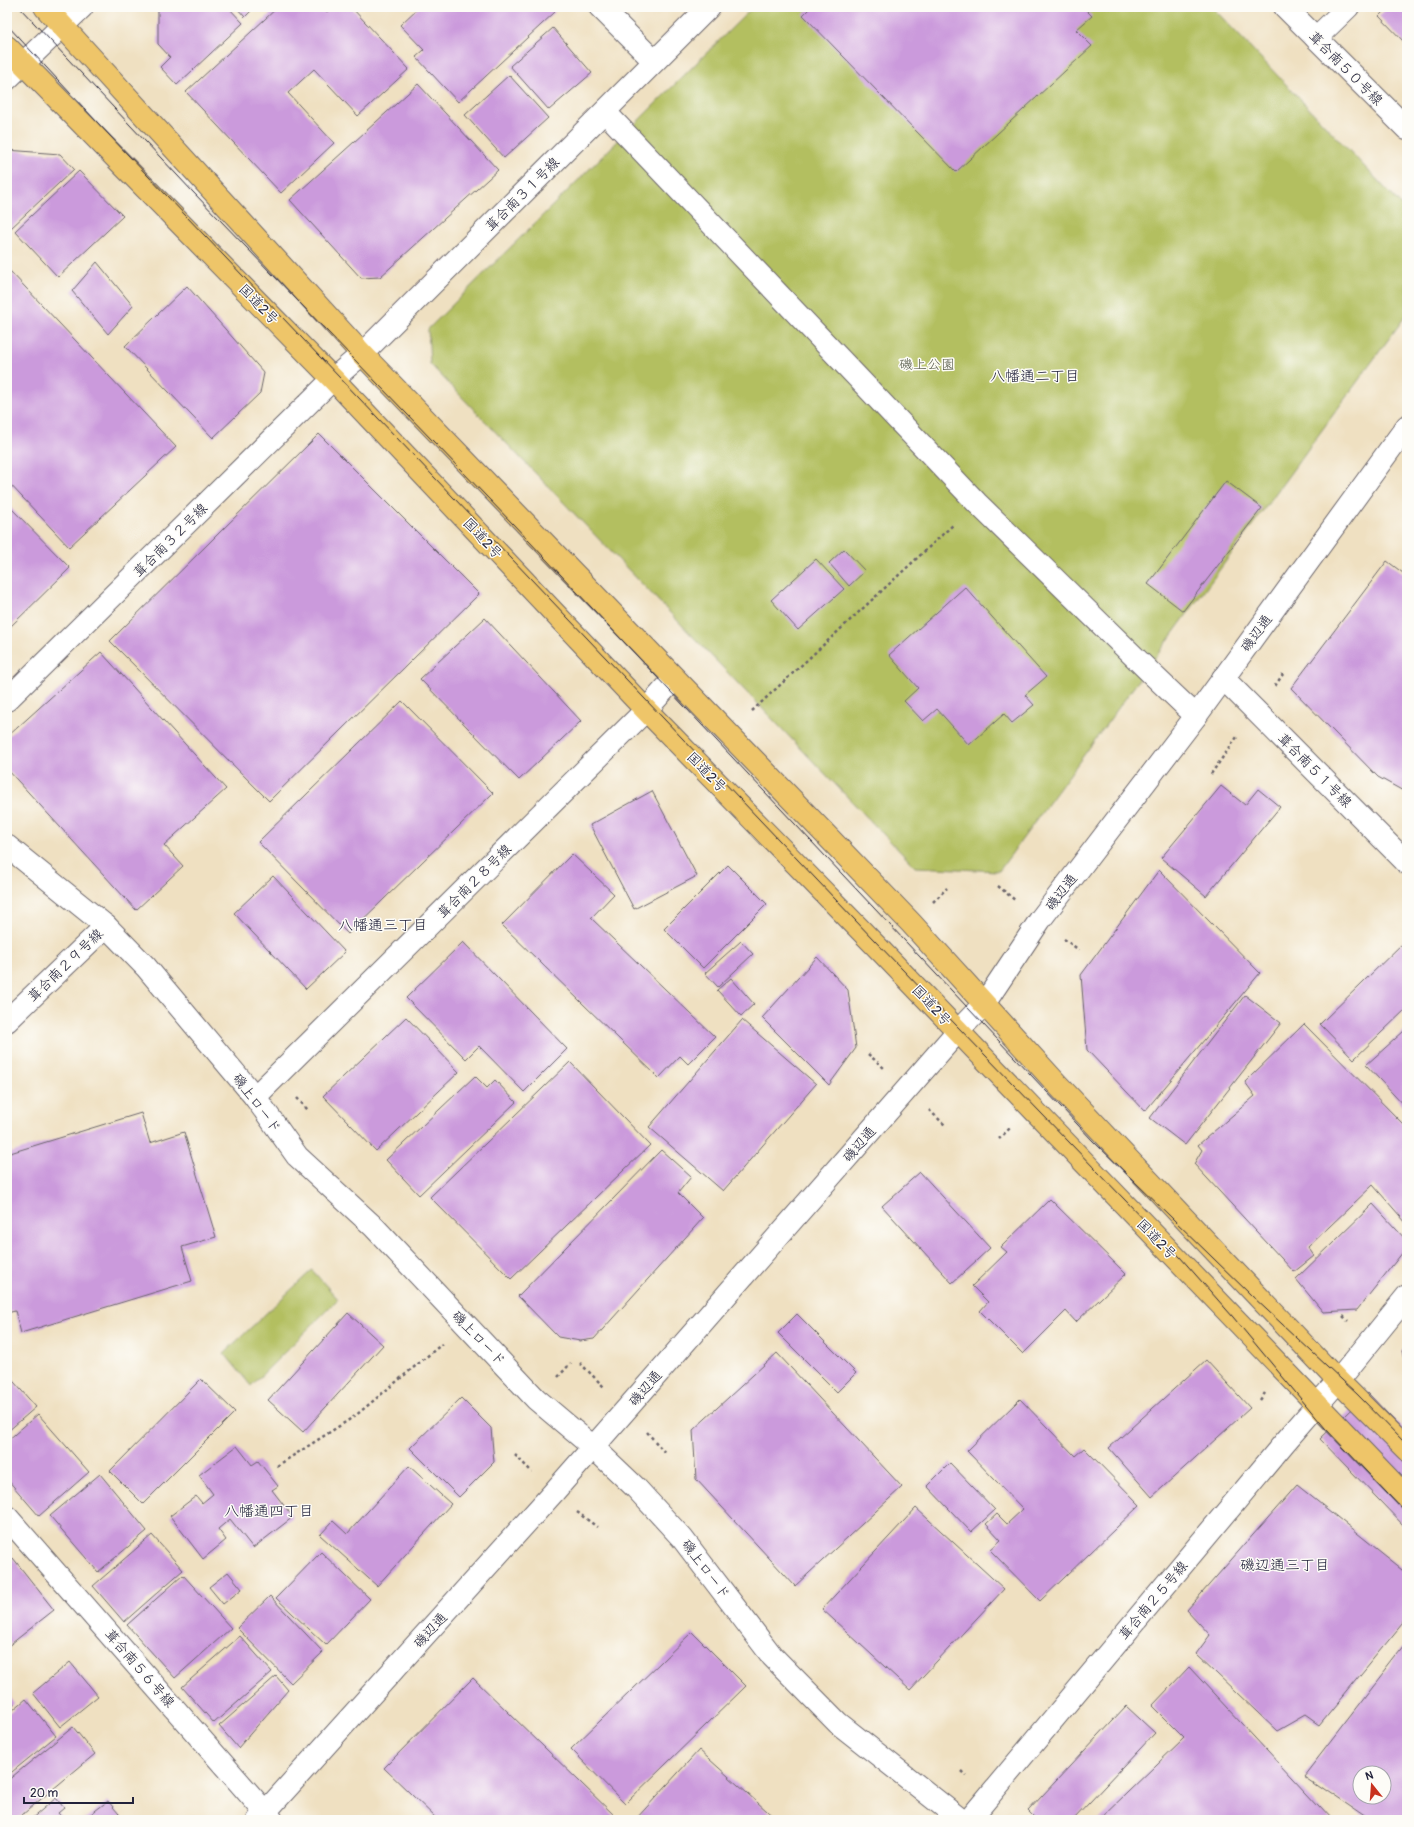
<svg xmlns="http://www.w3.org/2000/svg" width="1414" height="1827" font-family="Pangolin,'Klee One',sans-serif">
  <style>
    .green { fill: #b3bf61; stroke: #6a704e }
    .building { fill: #cb9adc; fill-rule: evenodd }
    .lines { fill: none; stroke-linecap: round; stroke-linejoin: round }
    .minor-casing { stroke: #6a646a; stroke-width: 24 }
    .highway-casing { stroke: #6a646a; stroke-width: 24 }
    .path { stroke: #6a646a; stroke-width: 2.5; stroke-dasharray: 3 3; stroke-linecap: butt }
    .minor { stroke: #fff; stroke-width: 22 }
    .highway { stroke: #eec569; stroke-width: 22 }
    .tram { stroke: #22223b; stroke-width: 1 }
    .labels { text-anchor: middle; stroke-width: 3; stroke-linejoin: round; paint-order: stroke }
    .street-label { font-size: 14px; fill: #22223b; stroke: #fdfcf7 }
    .park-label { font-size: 14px; fill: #555948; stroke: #fdfcf7 }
    .neighbourhood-label { font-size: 15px; fill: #22223b; stroke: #fdfcf7 }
  </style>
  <rect width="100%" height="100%" fill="#fdfcf7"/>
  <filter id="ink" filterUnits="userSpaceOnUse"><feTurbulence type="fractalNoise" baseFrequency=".025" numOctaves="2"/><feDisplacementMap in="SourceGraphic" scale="8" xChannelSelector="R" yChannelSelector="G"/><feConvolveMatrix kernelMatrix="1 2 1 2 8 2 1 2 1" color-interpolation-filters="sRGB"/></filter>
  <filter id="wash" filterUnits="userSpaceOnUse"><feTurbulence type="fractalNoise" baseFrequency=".012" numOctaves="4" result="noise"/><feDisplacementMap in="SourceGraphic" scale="16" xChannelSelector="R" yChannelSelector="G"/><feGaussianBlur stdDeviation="0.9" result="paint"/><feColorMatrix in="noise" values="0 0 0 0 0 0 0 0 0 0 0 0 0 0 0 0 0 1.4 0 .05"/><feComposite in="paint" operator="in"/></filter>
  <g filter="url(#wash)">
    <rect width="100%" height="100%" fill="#efe0c1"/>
    <g class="green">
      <path d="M753,7H1212L1407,211V314L999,871L915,867L430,364L428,329Z"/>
      <path d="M312,1270L338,1299L251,1386L224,1353Z"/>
    </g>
    <g id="blocks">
      <g class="building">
        <path d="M158,7H228L243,23L177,85L160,67L170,57L158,44Z"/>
        <path d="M236,7H255L245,17Z"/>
        <path d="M278,7H322L327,12L332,7H351L409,69L358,116L314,69L288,93L334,143L281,193L186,92Z"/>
        <path d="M419,7H550L555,12L458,102L416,57L424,50L400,25Z"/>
        <path d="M811,7H1083L1092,16L1076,30L1092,46L956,172L803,15Z"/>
        <path d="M1388,7H1407V45L1379,16Z"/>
        <path d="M553,28L592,73L549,110L510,66Z"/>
        <path d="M509,75L548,118L504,158L465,115Z"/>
        <path d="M418,84L498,170L380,277L361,278L290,200Z"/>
        <path d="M7,150L60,154L74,169L11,228L7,224Z"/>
        <path d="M79,171L123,216L58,277L15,231Z"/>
        <path d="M97,262L133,306L108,334L72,291Z"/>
        <path d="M9,270L176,447L69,547L7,481V271Z"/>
        <path d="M187,286L264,373L260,393L213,438L125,346Z"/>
        <path d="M319,434L479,594L269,801L110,641Z"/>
        <path d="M1226,481L1262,508L1183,611L1148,584Z"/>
        <path d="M7,504L70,568L7,630Z"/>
        <path d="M844,549L865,571L849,586L829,563Z"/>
        <path d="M816,559L844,589L798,630L771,600Z"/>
        <path d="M1387,561L1407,576V793L1378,777L1291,688Z"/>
        <path d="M965,587L1046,677L1025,695L1034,705L1012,723L1004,714L969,745L937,709L923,721L904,701L918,688L889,655Z"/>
        <path d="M485,618L581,721L519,780L420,679Z"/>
        <path d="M101,652L226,789L164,845L183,866L136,910L7,769V737Z"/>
        <path d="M402,701L493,793L348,934L258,842Z"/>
        <path d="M1221,786L1245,805L1258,789L1280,807L1206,896L1161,858Z"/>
        <path d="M652,791L697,876L634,909L590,825Z"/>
        <path d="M572,854L614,894L591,918L715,1037L688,1064L680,1056L659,1078L502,925Z"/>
        <path d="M728,865L767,904L703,968L664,929Z"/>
        <path d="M1159,870L1260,973L1145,1111L1087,1050L1081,975Z"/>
        <path d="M273,876L345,952L306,989L234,913Z"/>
        <path d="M1407,939V1008L1354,1059L1320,1024Z"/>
        <path d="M741,941L753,954L718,987L705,973Z"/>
        <path d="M463,942L567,1049L524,1092L479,1046L466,1059L406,998Z"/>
        <path d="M817,957L848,990L856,1048L829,1085L762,1018Z"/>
        <path d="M731,978L754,1004L741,1016L717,990Z"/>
        <path d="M1245,995L1281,1023L1185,1145L1150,1118Z"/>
        <path d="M406,1017L459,1072L376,1151L323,1096Z"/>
        <path d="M742,1020L816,1084L723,1191L649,1127Z"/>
        <path d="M1304,1024L1407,1128V1224L1373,1185L1308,1247L1314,1256L1294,1272L1194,1164L1202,1150L1198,1145L1255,1096L1245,1082Z"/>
        <path d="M1404,1031L1407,1034V1109L1366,1065Z"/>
        <path d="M570,1062L650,1145L511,1279L430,1197Z"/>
        <path d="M475,1076L487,1088L495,1080L516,1102L419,1195L386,1160Z"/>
        <path d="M141,1113L150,1143L184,1132L216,1237L182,1247L192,1281L21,1333L15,1311L7,1313V1154Z"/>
        <path d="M661,1150L691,1177L678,1193L703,1218L594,1339L580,1341L558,1337L518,1296Z"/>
        <path d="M920,1172L990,1248L952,1283L882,1206Z"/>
        <path d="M1050,1199L1126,1274L1076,1322L1066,1311L1023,1354L980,1311L988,1302L972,1286L1007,1252L1001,1247Z"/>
        <path d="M1373,1204L1407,1241V1247L1357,1310L1323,1312L1296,1279Z"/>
        <path d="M348,1313L383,1345L303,1432L268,1400Z"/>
        <path d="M797,1314L856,1373L837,1392L778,1333Z"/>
        <path d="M1407,1345V1369L1402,1351Z"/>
        <path d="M777,1353L902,1487L795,1586L696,1479L693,1430Z"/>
        <path d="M1206,1360L1250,1408L1152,1497L1109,1448Z"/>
        <path d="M7,1374L36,1407L7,1432Z"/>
        <path d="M201,1379L235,1412L143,1504L110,1471Z"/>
        <path d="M1368,1393L1407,1434V1529L1320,1439Z"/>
        <path d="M461,1398L491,1428L494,1462L459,1497L410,1448Z"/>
        <path d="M1020,1399L1075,1456L1084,1448L1140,1505L1040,1601L990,1550L1001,1540L986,1524L997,1514L1007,1524L1023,1509L967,1451Z"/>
        <path d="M38,1414L89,1472L39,1516L7,1479V1441Z"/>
        <path d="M237,1446L252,1465L258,1461L278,1486L272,1490L293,1517L253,1548L230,1519L218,1529L226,1540L203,1559L170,1516L196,1496L202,1503L213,1494L199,1475Z"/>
        <path d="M950,1463L995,1510L971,1532L927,1486Z"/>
        <path d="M409,1466L451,1504L377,1586L320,1535L333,1521L347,1534Z"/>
        <path d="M100,1474L147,1531L98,1572L50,1516Z"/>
        <path d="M1297,1485L1407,1573V1618L1319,1725L1305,1715L1277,1731L1196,1654L1210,1635L1187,1610Z"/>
        <path d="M916,1508L1004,1589L910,1690L822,1609Z"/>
        <path d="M152,1535L183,1570L124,1622L93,1586Z"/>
        <path d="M321,1552L370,1599L326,1645L276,1598Z"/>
        <path d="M13,1558L54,1610L7,1647V1563Z"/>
        <path d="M228,1572L242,1589L223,1604L209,1587Z"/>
        <path d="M183,1575L231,1628L175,1678L127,1625Z"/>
        <path d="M270,1596L323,1652L291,1683L237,1628Z"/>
        <path d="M692,1632L746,1686L625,1804L571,1749Z"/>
        <path d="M240,1636L272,1672L214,1723L182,1687Z"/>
        <path d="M1407,1642V1820H1370L1304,1775ZM1360,1773H1384V1797H1360Z"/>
        <path d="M70,1662L98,1696L60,1727L33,1693Z"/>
        <path d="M1189,1667L1293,1779L1331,1820H1099L1184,1738L1152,1706Z"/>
        <path d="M276,1676L288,1690L238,1748L219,1726Z"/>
        <path d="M473,1678L616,1817L614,1820H438L384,1768Z"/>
        <path d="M7,1694L14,1704L7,1709Z"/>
        <path d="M26,1699L56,1736L7,1776V1715Z"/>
        <path d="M1126,1706L1155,1733L1073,1820H1037L1028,1811Z"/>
        <path d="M73,1727L95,1754L16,1820H12L7,1814V1781Z"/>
        <path d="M699,1750L777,1820H635Z"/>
        <path d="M56,1798L64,1808L58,1813L64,1820H30Z"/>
        <path d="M108,1801L124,1820H83Z"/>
      </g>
    </g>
  </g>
  <g filter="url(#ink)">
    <use href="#blocks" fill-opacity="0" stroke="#6a646a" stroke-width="1"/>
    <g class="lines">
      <g class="minor-casing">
        <g id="minor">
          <path d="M600,7L654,61"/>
          <path d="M1285,7L1407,129"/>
          <path d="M1316,38L1348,7"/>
          <path d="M7,79L82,7"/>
          <path d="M605,112L977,503L1154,676L1196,716"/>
          <path d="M1223,678L1407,863"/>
          <path d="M7,700L333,379L362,354L709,7"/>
          <path d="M7,846L106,926L146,967L255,1097L297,1156L374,1227L536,1399L593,1447L636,1488L682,1538L772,1656L838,1723L961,1820"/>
          <path d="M7,1021L106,926"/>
          <path d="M255,1097L646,710L674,679"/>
          <path d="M7,1517L272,1820"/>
          <path d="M258,1820L553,1493L957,1032L984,1004L1040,920L1196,716L1407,426"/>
          <path d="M969,1820L1285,1442L1338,1381L1407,1296"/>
        </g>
      </g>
      <g class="highway-casing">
        <g id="highway">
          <path d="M45,7L362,354L911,923L1057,1084L1338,1381L1407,1450"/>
          <path d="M7,47L333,379L646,710L881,951L1407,1498"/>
        </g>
      </g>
      <g class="path">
        <path d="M1275,686L1283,674"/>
        <path d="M752,711L954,524"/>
        <path d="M1211,774L1237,737"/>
        <path d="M998,886L1016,901"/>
        <path d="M933,902L947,888"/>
        <path d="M1064,939L1079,950"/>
        <path d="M868,1054L884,1068"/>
        <path d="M297,1098L308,1110"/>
        <path d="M929,1110L945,1125"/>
        <path d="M999,1139L1010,1128"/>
        <path d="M1343,1316L1348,1321"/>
        <path d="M580,1363L605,1388"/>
        <path d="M558,1377L571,1363"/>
        <path d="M1260,1400L1265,1393"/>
        <path d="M647,1432L666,1454"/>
        <path d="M515,1455L532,1472"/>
        <path d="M277,1466L355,1416L442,1344"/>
        <path d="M577,1512L597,1527"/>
        <path d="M962,1771L967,1776"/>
      </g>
      <use href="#minor" class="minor"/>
      <use href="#highway" class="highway"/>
      <g class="tram">
        <path d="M19,7L193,192L513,524L1093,1141L1252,1296L1357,1394L1407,1445"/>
        <path d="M7,25L110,136L874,940L1180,1257L1233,1317L1325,1428L1407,1514"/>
      </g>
    </g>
  </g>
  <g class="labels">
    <g class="street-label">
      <text transform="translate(1346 68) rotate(45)" y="5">葺合南５０号線</text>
      <text transform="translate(522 194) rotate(-45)" y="5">葺合南３１号線</text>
      <text transform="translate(259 304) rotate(46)" y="5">国道2号</text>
      <text transform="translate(483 538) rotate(47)" y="5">国道2号</text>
      <text transform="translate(170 540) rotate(-45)" y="5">葺合南３２号線</text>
      <text transform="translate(1256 633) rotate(-54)" y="5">磯辺通</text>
      <text transform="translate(1315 770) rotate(45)" y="5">葺合南５１号線</text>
      <text transform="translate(707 772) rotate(46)" y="5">国道2号</text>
      <text transform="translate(474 881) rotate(-45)" y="5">葺合南２８号線</text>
      <text transform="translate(1061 892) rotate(-53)" y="5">磯辺通</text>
      <text transform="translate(65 965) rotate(-44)" y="5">葺合南２９号線</text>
      <text transform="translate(932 1005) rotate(47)" y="5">国道2号</text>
      <text transform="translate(257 1103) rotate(53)" y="5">磯上ロード</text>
      <text transform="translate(859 1144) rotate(-49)" y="5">磯辺通</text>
      <text transform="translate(1157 1239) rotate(46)" y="5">国道2号</text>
      <text transform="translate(479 1338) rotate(46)" y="5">磯上ロード</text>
      <text transform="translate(645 1388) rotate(-49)" y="5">磯辺通</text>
      <text transform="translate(706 1569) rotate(53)" y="5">磯上ロード</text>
      <text transform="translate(1153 1600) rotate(-50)" y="5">葺合南２５号線</text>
      <text transform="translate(430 1630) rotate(-48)" y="5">磯辺通</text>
      <text transform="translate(140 1668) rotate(49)" y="5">葺合南５６号線</text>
    </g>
    <g class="park-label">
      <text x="927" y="369">磯上公園</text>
    </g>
    <g class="neighbourhood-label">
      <text x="1035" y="381">八幡通二丁目</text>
      <text x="383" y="930">八幡通三丁目</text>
      <text x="269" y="1516">八幡通四丁目</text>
      <text x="1285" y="1570">磯辺通三丁目</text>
    </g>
  </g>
  <rect width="1414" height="1827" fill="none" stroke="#fdfcf7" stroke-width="24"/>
  <g transform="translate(1372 1785) rotate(343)"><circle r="19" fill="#fdfcf7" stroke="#a5a5ac"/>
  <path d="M0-3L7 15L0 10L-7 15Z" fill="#c8321e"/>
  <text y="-6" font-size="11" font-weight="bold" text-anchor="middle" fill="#22223b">N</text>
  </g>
  <path d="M24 1797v6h109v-6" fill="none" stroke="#22223b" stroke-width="2"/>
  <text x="30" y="1797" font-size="12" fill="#22223b" stroke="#fdfcf7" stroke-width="3" paint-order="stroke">20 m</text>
</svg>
